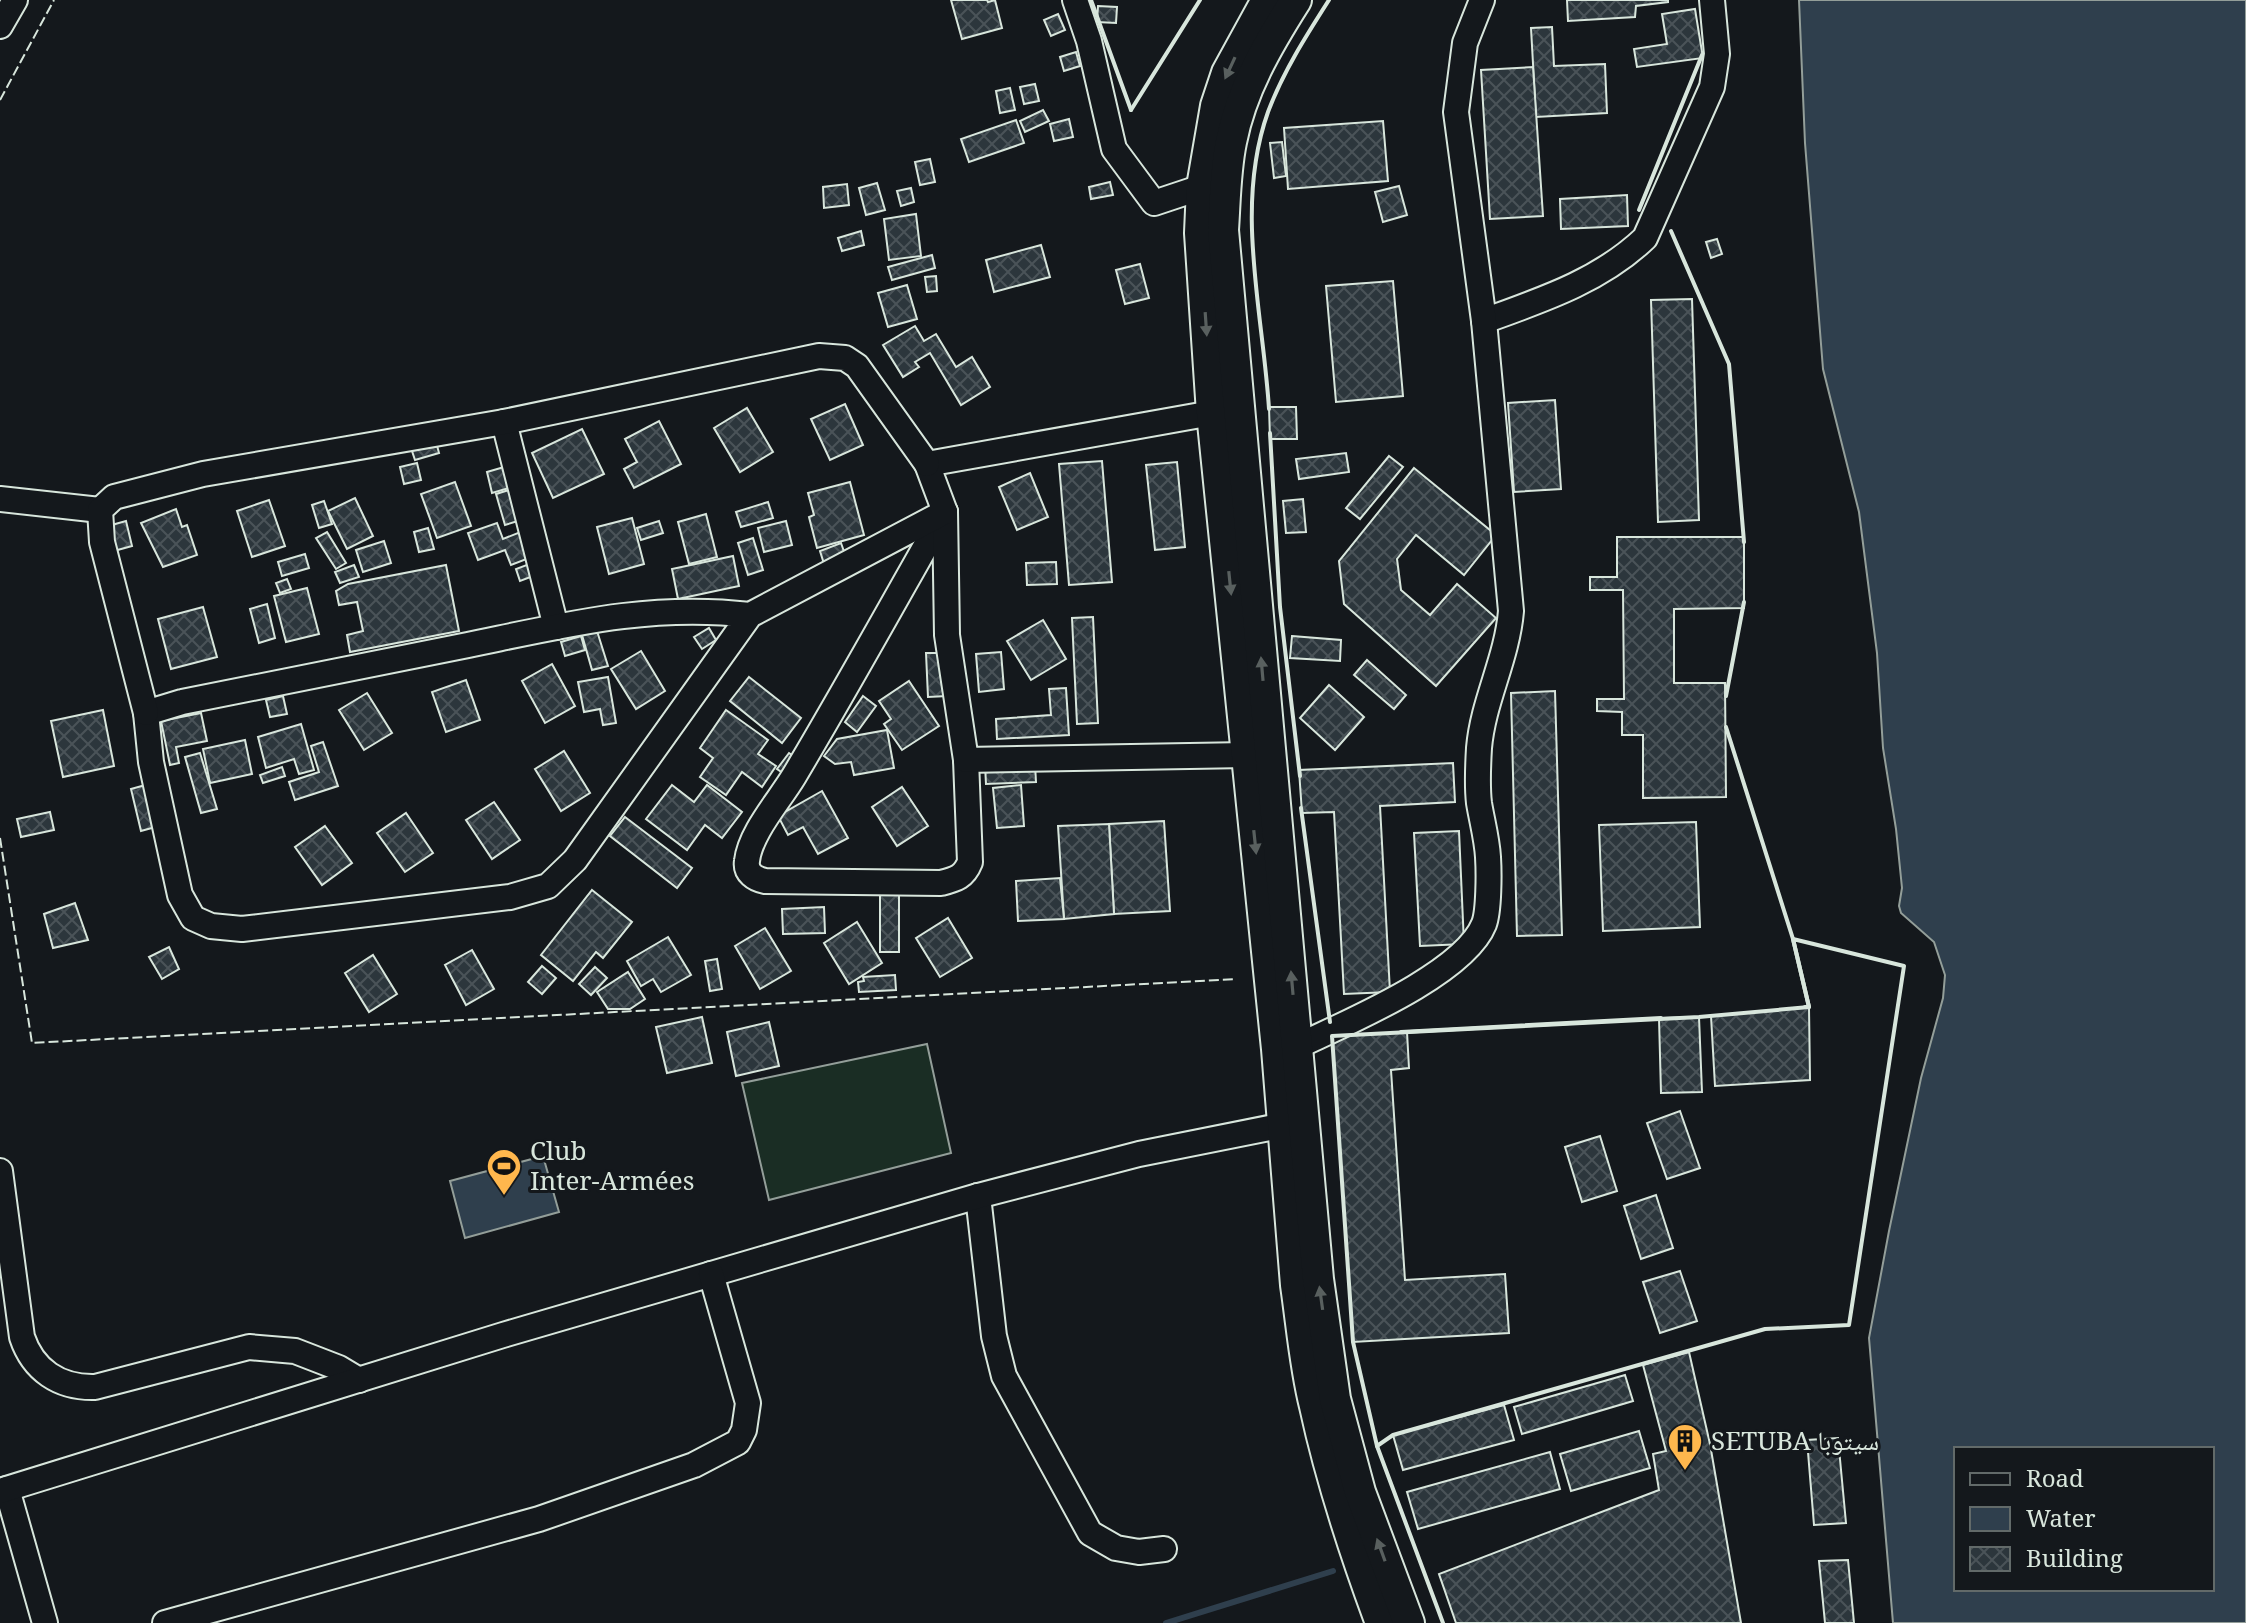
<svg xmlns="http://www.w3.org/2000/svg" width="2246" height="1623" font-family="'Noto Serif','Noto Naskh Arabic',serif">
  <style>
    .garden { fill: #1a2d24; stroke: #939e99; stroke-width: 2 }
    .water { fill: #2f3f4d; stroke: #939e99; stroke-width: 2; fill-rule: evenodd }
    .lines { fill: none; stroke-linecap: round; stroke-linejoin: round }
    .stream { stroke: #2f3f4d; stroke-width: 6 }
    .building { fill: url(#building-cross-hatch); stroke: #d8e6dc; stroke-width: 2 }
    .minor-casing { stroke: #d8e6dc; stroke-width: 28 }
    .major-casing { stroke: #d8e6dc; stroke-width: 34 }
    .minor { stroke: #14181c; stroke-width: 24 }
    .major { stroke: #14181c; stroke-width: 30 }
    .fence { stroke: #d8e6dc; stroke-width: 2; stroke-dasharray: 10 4; stroke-linecap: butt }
    .wall { stroke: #d8e6dc; stroke-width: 4 }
    .oneway { fill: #59605f }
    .labels { text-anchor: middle; stroke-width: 6; stroke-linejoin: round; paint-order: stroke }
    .poi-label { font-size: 26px; fill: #d8e6dc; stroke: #14181c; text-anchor: start }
  </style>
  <defs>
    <pattern id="building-cross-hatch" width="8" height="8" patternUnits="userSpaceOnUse" patternTransform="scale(2)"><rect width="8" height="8" fill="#2c363c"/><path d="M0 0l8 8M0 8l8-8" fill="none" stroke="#4a5358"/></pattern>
  </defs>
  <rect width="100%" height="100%" fill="#14181c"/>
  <path class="garden" d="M927,1044L951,1153L769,1200L742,1083Z"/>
  <g class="water">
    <path d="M1799,0H2246V1623H1893L1869,1338L1889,1231L1921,1078L1943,998L1945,975L1934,942L1901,913L1899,906L1902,888L1896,829L1883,748L1877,653L1859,512L1823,369L1805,143ZM2212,1449V1589H1956V1449Z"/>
    <path d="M543,1156L559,1212L465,1238L450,1181Z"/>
  </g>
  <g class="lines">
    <path class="stream" d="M1166,1623L1333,1571"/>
  </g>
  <g class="building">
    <path d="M951,0H987L988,2L995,0L1002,28L962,39Z"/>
    <path d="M1567,0H1668V2L1636,6L1635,17L1568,21Z"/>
    <path d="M1098,6L1117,7L1116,23L1097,22Z"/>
    <path d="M1695,9L1703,58L1637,67L1634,49L1667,44L1662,14Z"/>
    <path d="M1058,14L1065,30L1051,36L1044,20Z"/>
    <path d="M1552,27L1554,66L1605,64L1607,113L1536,117L1531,28Z"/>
    <path d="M1076,52L1080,66L1064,71L1060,57Z"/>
    <path d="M1533,67L1543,216L1490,219L1481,70Z"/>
    <path d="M1035,84L1039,101L1024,104L1020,87Z"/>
    <path d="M1010,88L1015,110L1000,113L996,91Z"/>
    <path d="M1043,110L1049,121L1025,132L1020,121Z"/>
    <path d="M1069,119L1073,137L1054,141L1050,124Z"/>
    <path d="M1016,120L1024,143L969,162L961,139Z"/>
    <path d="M1383,121L1388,181L1288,189L1284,128Z"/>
    <path d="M1282,142L1286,176L1274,178L1270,143Z"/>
    <path d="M930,159L935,182L920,185L915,162Z"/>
    <path d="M1110,182L1113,195L1091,199L1089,187Z"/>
    <path d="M877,183L885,210L866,215L859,188Z"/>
    <path d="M847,184L849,205L824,208L823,187Z"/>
    <path d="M1399,186L1407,215L1383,222L1375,192Z"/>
    <path d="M911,188L914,202L901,206L897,191Z"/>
    <path d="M1627,195L1628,226L1561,229L1560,199Z"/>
    <path d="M916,214L921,256L889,260L884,219Z"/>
    <path d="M861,231L864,245L842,251L838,238Z"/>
    <path d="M1717,239L1722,254L1711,258L1706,242Z"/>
    <path d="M1041,245L1050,277L994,292L986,260Z"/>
    <path d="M932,255L935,268L892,280L888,267Z"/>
    <path d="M1140,264L1149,298L1125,304L1116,270Z"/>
    <path d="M936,276L937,291L927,292L925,277Z"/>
    <path d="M1393,281L1403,396L1336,402L1326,286Z"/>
    <path d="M907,285L917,319L888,327L878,293Z"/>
    <path d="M1692,299L1699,520L1658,522L1651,300Z"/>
    <path d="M915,326L924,341L936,334L956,367L972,357L990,387L961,405L930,353L915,362L919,367L903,377L883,345Z"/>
    <path d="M1555,400L1561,489L1514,492L1508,403Z"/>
    <path d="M845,404L863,445L830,460L811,419Z"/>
    <path d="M1269,407H1296L1297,439H1270Z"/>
    <path d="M747,408L773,452L740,472L714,428Z"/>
    <path d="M659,421L681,464L634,488L624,469L637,462L625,439Z"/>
    <path d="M582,429L604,474L553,498L532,453Z"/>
    <path d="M435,438L439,453L415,460L410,445Z"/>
    <path d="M1346,453L1349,472L1299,479L1296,459Z"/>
    <path d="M1389,456L1403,467L1360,519L1346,508Z"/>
    <path d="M1102,461L1112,582L1069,585L1059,464Z"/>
    <path d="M1177,462L1185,547L1155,550L1146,465Z"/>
    <path d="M417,463L421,480L404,484L400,467Z"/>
    <path d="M504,467L509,488L492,493L487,472Z"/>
    <path d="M1414,468L1496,535L1464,575L1416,535L1397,559L1401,590L1430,615L1457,584L1496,618L1436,686L1344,604L1339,561Z"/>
    <path d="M1030,473L1048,517L1017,530L999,487Z"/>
    <path d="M455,482L471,526L437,538L421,494Z"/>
    <path d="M850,482L864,535L817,548L809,517L814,515L808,493Z"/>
    <path d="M512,489L521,520L505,525L496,494Z"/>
    <path d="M355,498L373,536L347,549L328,511Z"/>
    <path d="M1303,499L1306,532L1286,533L1283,501Z"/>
    <path d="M269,500L285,546L252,557L237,511Z"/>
    <path d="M324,501L332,524L319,528L312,505Z"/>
    <path d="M768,502L773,518L741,527L736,512Z"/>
    <path d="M176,509L182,527L187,525L197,555L163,567L141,523Z"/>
    <path d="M706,514L717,557L689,564L678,522Z"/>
    <path d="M632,518L644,564L609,574L597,527Z"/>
    <path d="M126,521L132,546L114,551L108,526Z"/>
    <path d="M659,521L663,533L641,540L637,528Z"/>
    <path d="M786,521L792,545L764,552L758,528Z"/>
    <path d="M497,523L503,539L528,529L537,555L511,565L505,550L478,560L468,533Z"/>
    <path d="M428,528L434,549L419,552L414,532Z"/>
    <path d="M327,532L346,563L336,569L316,538Z"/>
    <path d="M1617,537H1744V608L1674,609V683H1725L1726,797L1643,798V735H1622V712L1597,711V699H1624L1623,590H1590V577H1617Z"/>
    <path d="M753,538L763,570L748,575L738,543Z"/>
    <path d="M384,541L391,563L363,572L356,550Z"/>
    <path d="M841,543L847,560L825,567L820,551Z"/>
    <path d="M305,554L309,568L282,576L278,562Z"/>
    <path d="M733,556L739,586L678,599L672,569Z"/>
    <path d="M1056,562L1057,584L1027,585L1026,563Z"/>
    <path d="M532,563L536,575L520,581L516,569Z"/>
    <path d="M354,565L359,577L340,583L335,572Z"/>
    <path d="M446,565L459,631L350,652L347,635L363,631L357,602L339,605L336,591L348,584Z"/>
    <path d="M287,579L291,589L280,593L276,583Z"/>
    <path d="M307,588L319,634L286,642L274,596Z"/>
    <path d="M267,604L275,638L259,643L250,609Z"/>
    <path d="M203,607L217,657L171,669L158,619Z"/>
    <path d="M1093,617L1098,723L1077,724L1072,618Z"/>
    <path d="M1043,620L1066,659L1031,680L1007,641Z"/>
    <path d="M709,628L716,640L702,649L694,637Z"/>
    <path d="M597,631L608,666L592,670L582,635Z"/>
    <path d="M581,636L585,650L565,656L561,642Z"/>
    <path d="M1292,636L1341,640L1340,661L1290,658Z"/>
    <path d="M641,651L665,691L636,709L611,669Z"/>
    <path d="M1001,652L1004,689L979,692L976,654Z"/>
    <path d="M926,653H945L947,696L928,697Z"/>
    <path d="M1367,660L1406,695L1394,709L1354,675Z"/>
    <path d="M552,664L575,706L545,723L522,681Z"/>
    <path d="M608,677L616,723L603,725L600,709L584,712L578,682Z"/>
    <path d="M749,677L801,718L782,743L730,701Z"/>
    <path d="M466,680L480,720L446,732L432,692Z"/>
    <path d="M909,681L939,726L902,750L884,724L891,719L879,701Z"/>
    <path d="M1329,685L1364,717L1335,750L1300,718Z"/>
    <path d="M1066,688L1069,735L997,739L996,719L1051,715L1049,689Z"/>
    <path d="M1555,691L1562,935L1517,936L1511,693Z"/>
    <path d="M367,693L392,733L364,750L339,710Z"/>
    <path d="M283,696L287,714L270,717L266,700Z"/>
    <path d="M863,696L876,706L857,732L845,722Z"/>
    <path d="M103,710L114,766L63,777L51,721Z"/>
    <path d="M726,710L768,740L758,754L776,766L762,787L742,772L726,795L700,777L713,758L700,748Z"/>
    <path d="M201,713L207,741L176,747L179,763L170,765L161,721Z"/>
    <path d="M301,724L314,770L299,774L294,759L266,768L258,737Z"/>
    <path d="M887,730L894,768L854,775L851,762L835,764L824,756L837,739Z"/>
    <path d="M245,740L252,774L210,783L203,749Z"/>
    <path d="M323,742L338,786L295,800L289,782L319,772L311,746Z"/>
    <path d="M564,751L590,793L561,811L535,769Z"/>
    <path d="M200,753L217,809L201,813L185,757Z"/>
    <path d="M789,753L799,760L787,776L777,769Z"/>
    <path d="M1453,763L1455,802L1380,806L1390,992L1344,994L1334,812L1302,813L1299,770Z"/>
    <path d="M1035,764L1036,782L986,784L985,765Z"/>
    <path d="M282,767L285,776L263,783L260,775Z"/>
    <path d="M149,784L159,826L141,831L131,789Z"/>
    <path d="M672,785L694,802L707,785L742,812L722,838L705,825L687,850L646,819Z"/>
    <path d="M1021,785L1024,826L997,828L993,788Z"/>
    <path d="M902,787L928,826L897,846L872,807Z"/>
    <path d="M822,791L848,838L818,854L803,827L788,835L778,816Z"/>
    <path d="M494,802L520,840L492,859L466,820Z"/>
    <path d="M50,812L54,830L21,837L17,819Z"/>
    <path d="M406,813L433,853L405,872L377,833Z"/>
    <path d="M625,817L692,868L677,888L610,836Z"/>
    <path d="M1164,821L1170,911L1114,914L1109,824Z"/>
    <path d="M1696,822L1700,927L1603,931L1599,825Z"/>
    <path d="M1109,824L1114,914L1064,919L1058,826Z"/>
    <path d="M325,826L352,863L322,885L295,847Z"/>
    <path d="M1459,831L1464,944L1420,946L1414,833Z"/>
    <path d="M1060,878L1064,919L1018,921L1016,881Z"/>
    <path d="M592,890L632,922L603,958L596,952L573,981L541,955Z"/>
    <path d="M880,890L899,891V952H880Z"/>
    <path d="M75,903L88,940L53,948L44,914Z"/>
    <path d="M824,907L825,933L783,934L782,909Z"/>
    <path d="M948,918L972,958L940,977L916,938Z"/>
    <path d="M857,922L882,963L849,984L824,943Z"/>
    <path d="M765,928L791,971L760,989L735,946Z"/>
    <path d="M668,937L691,975L661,992L653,979L641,986L627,961Z"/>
    <path d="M169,947L179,969L162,979L149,957Z"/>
    <path d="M472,950L494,989L466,1005L445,965Z"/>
    <path d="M373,955L397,994L369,1012L345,973Z"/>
    <path d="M717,959L722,989L710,991L705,961Z"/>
    <path d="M542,966L556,978L542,994L528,982Z"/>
    <path d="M595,967L607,978L591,995L579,984Z"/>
    <path d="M628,972L645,999L630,1009H608L597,992Z"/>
    <path d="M895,975L896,990L859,992L858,982L864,981L863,977Z"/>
    <path d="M1809,1007L1810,1080L1715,1086L1711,1016Z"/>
    <path d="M702,1017L712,1063L667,1073L656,1027Z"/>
    <path d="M1699,1017L1702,1092L1661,1093L1659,1018Z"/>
    <path d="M769,1022L779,1066L736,1076L727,1032Z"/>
    <path d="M1407,1032L1409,1068L1391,1070L1405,1280L1505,1274L1509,1333L1353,1342L1332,1036Z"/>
    <path d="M1680,1111L1700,1168L1667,1179L1647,1123Z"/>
    <path d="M1600,1136L1617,1191L1582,1202L1565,1147Z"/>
    <path d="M1656,1195L1673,1248L1641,1259L1624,1206Z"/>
    <path d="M1680,1271L1697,1321L1660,1333L1643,1282Z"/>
    <path d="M1689,1352L1710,1444L1741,1623H1456L1439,1574L1659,1490L1653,1454L1666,1451L1643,1365Z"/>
    <path d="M1625,1375L1633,1401L1522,1434L1514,1407Z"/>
    <path d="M1504,1405L1514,1440L1403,1470L1393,1435Z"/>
    <path d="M1639,1431L1650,1468L1571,1491L1560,1454Z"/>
    <path d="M1838,1438L1846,1523L1814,1525L1807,1440Z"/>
    <path d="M1550,1452L1560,1489L1418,1529L1407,1492Z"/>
    <path d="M1848,1560L1854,1623H1825L1819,1561Z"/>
  </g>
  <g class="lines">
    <g class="minor-casing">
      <g id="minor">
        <path d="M1075,0L1089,41L1114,149L1154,203L1202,187"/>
        <path d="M0,26L15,0"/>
        <path d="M1484,321C1542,300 1600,281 1645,238L1712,87L1717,54L1712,0"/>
        <path d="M504,422L556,627"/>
        <path d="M0,499L100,510"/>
        <path d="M945,512C895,600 846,689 794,776C779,801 750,833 747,861C745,873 755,879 765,881L941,883C956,879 964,877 970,862L966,760"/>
        <path d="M945,512L947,635L966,760L1247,755"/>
        <path d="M750,615C650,603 565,625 468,645C372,664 277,683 182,702L146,713L151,762L180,895L193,918L211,926L242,929L510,897L548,886L575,860L750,615L945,512L927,464L1212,413"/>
        <path d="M146,713L102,542L100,510L114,497L203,474L504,422L819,356L845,358L857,366L927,464"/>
        <path d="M1283,1048L1298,1046C1346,1023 1464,974 1484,924C1489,911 1489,873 1488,857C1487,839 1482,821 1479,803C1477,786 1478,765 1479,748C1483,701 1507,659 1511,611L1484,321L1456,112L1465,43L1482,0"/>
        <path d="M0,1171L22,1337C33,1370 59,1388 95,1387L249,1347L295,1351L339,1368L359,1380"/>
        <path d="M978,1196L994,1336L1004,1376L1090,1533L1116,1548L1139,1552L1164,1549"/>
        <path d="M7,1489L45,1623"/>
        <path d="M0,1491L503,1335L978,1196L1139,1154L1299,1122"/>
        <path d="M165,1623L539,1519L694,1465L738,1442L744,1430L748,1403L711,1274"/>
      </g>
    </g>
    <g class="major-casing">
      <g id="major">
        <path d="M1267,0L1227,73L1216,106L1202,187L1200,233L1212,413L1277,1049L1296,1285C1302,1326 1305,1367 1315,1406C1331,1480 1355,1553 1381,1623"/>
        <path d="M1296,0C1268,44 1241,90 1231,142C1225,171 1225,201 1223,230L1318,1279L1335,1399L1360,1492L1409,1623"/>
      </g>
    </g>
    <use href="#minor" class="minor"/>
    <use href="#major" class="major"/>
    <g class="fence">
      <path d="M0,100L54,0"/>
      <path d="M0,838L32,1043L1236,979"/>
    </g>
    <g class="wall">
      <path d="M1091,0L1131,110"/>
      <path d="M1131,110L1200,0"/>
      <path d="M1639,210L1702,55"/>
      <path d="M1671,231L1729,364L1744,542"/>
      <path d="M1269,409C1263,312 1234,207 1268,112C1283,72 1306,36 1329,0"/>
      <path d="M1270,433L1280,607L1300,776"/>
      <path d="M1726,696L1744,602"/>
      <path d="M1726,727L1793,939L1809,1007H1805"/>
      <path d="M1301,808L1330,1022"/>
      <path d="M1793,939L1904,966L1849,1325L1765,1329L1393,1435L1377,1446L1353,1342L1332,1036L1699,1017L1809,1007Z"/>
      <path d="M1401,1032L1661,1018"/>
      <path d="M1377,1446L1443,1623"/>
    </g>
  </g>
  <defs><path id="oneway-solid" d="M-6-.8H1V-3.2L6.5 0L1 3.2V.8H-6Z" transform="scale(2)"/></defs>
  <g class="oneway">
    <use href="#oneway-solid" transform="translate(1230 68) rotate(115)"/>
    <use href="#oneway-solid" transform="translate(1206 324) rotate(86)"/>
    <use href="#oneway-solid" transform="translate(1230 583) rotate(84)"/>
    <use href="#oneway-solid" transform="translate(1262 669) rotate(-95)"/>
    <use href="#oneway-solid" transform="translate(1255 842) rotate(84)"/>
    <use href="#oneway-solid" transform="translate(1292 983) rotate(-95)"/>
    <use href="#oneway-solid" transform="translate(1321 1298) rotate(-98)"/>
    <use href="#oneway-solid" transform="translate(1381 1550) rotate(-110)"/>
  </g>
  <defs>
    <g id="stadium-pin" transform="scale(1.8)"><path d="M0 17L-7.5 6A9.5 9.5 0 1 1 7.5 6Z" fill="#ffb74d" stroke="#14181c"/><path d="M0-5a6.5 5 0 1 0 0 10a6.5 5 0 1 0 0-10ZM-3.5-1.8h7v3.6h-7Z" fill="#111"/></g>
    <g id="building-pin" transform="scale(1.8)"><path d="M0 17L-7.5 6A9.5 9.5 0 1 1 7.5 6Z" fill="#ffb74d" stroke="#14181c"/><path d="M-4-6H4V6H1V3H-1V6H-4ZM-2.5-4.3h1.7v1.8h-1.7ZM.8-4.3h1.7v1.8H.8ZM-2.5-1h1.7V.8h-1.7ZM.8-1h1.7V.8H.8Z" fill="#111"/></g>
  </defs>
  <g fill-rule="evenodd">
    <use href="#stadium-pin" x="504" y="1166"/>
    <use href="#building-pin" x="1685" y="1441"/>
  </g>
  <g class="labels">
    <g class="poi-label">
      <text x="530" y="1160">Club<tspan x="530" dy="30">Inter-Armées</tspan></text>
      <text x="1711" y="1450">SETUBA سيتوبا</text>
    </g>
  </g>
  <rect x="1954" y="1447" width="260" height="144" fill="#14181c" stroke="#626a69" stroke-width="2"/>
  <rect x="1970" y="1473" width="40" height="12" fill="#14181c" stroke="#626a69" stroke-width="2"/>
  <text x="2026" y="1487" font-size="24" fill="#d8e6dc">Road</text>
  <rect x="1970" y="1507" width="40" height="24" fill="#2f3f4d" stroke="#626a69" stroke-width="2"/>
  <text x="2026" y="1527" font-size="24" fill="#d8e6dc">Water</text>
  <rect x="1970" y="1547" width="40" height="24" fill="url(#building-cross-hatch)" stroke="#626a69" stroke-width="2"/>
  <text x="2026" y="1567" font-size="24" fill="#d8e6dc">Building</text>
</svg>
